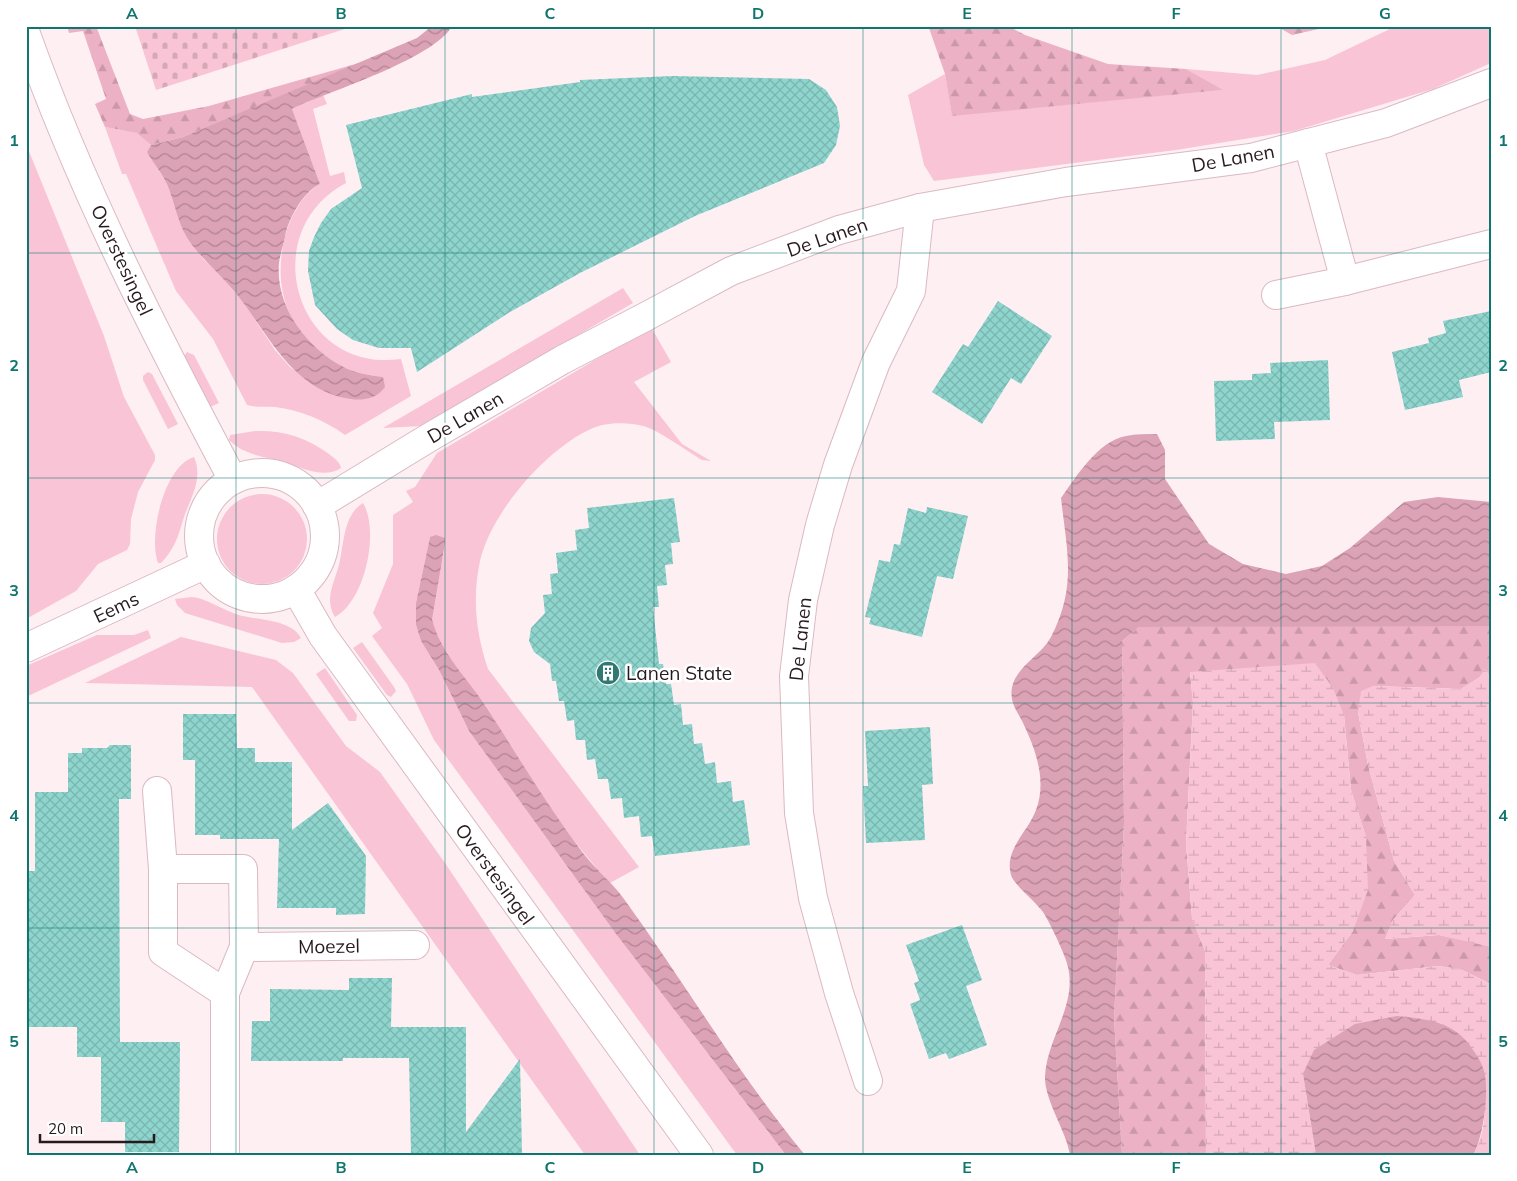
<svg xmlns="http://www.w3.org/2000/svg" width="1517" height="1181" font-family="Mulish,sans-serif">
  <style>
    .grass { fill: #f9c4d5 }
    .forest { fill: url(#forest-firs) }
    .wetland { fill: url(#wetland-marsh) }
    .cemetery { fill: url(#cemetery-stones) }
    .water { fill: url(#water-waves) }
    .building { fill: url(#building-cross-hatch) }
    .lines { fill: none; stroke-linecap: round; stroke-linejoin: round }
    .street-casing { stroke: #dbb9c3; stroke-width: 30 }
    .secondary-casing { stroke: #dbb9c3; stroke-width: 30 }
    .street { stroke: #fff; stroke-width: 28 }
    .secondary { stroke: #fff; stroke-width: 28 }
    .grid { fill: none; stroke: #0f766e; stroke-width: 1; stroke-opacity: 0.55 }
    .labels { text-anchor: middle; stroke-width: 5; stroke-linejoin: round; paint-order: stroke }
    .street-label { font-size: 19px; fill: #271a1e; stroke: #fff }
    .poi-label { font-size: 19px; fill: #271a1e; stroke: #fff; text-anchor: start }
    .neatline { fill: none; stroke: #0f766e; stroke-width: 2 }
    .grid-label { font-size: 16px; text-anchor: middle; font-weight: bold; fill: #0f766e }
  </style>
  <defs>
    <pattern id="forest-firs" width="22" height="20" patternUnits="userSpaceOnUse" patternTransform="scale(1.25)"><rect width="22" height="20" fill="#ecb1c4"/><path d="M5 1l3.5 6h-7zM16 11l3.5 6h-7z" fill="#ca98a8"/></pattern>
    <pattern id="wetland-marsh" width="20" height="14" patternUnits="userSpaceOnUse" patternTransform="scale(1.25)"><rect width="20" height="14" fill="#f9c4d5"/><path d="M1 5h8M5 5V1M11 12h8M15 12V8" fill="none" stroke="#d5a8b6"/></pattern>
    <pattern id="cemetery-stones" width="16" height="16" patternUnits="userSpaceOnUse" patternTransform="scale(1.25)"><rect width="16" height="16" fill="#f9c4d5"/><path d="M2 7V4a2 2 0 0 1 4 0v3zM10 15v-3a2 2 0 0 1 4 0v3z" fill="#d5a8b6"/></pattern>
    <pattern id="water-waves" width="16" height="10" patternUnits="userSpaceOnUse" patternTransform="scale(1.25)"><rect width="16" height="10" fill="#dca2b5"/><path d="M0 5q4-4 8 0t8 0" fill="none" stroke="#b28393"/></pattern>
    <pattern id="building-cross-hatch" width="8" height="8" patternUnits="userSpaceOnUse" patternTransform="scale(1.25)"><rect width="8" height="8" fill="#8ed5cd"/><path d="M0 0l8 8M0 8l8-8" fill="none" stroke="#7ab6b0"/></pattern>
  </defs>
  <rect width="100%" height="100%" fill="#feeff3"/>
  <g class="grass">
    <path d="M1396,26H1491V63L1433,89L1294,131L1176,150L934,181L924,165L908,95L945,74L952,115L1222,90L1186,69L1257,75L1325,60Z"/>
    <path d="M323,95L327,104L313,109L330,176L344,172L346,183C254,232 296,374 401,359L411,396L345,435C324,420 300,410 275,407C266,406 256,408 247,405L213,339L176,291L126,174H122L105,127L138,133L151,145L147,152L167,183L185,234L204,260L224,278L243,302L275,350L290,367L315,386L383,377C369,375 354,373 342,366C292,339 272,295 284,241C288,221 301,195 320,184L292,109Z"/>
    <path d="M26,144L104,336L124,397L155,455V460L138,492L131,519L130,544L127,550L98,564L76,591L26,619Z"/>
    <path d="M623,288L633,303L422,426L383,428Z"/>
    <path d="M651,327L671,362L634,382L682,444L711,461L702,460C687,451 657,429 643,426C629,422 606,422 593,428C548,447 491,512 480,561C472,599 476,633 488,669L639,867L610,883C574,844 543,800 515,755C505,739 496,722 486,706C471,686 435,644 432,620C428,593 445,566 445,538L430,537L416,603V625L421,641L439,670L469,731L616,934L786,1155H737L434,740L407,684L372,636L382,628L373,613L393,564V515L413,502L406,491L415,487L437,453Z"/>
    <path d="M187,352L194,355L219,403L208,408L183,358Z"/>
    <path d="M148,372L152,374L178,424L168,429L143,380V376Z"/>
    <path d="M255,431C282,430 306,437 329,454C334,458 340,462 341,468C324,479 303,468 286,463C265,456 245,456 229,440L230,435Z"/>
    <path d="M194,457C203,477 192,496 185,514C178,535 177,546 161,563H158C148,536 164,466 194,457Z"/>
    <circle cx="262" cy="539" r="45"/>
    <path d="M363,503C380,531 365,601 335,617C324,600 334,583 339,565C344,545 343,515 363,503Z"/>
    <path d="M192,597C208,599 221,609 236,614C255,621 290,618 301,638L294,642L282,643L227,626L185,613L177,605L175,599Z"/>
    <path d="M148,630L151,638L26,697V666L97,635H134Z"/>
    <path d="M181,637L276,660L293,673L346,746L380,772L445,863L640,1155H585L252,687L85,683Z"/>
    <path d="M362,642L394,687L396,691L391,697L387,695L353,648Z"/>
    <path d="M325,668L357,715L356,721H349L316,674Z"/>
  </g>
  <g class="forest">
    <path d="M67,26H96L130,114L143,119L209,106L366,61L183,137L151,145L137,133L105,127L95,104L106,99L83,31L69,33Z"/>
    <path d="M926,26H1008L1025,35L1108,64L1186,69L1223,90L952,116L945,74L929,28Z"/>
    <path d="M1276,26H1332L1292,35Z"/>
    <path d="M1317,625L1491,626V677L1485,670L1480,677L1461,689L1373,686L1358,712L1368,765L1394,861L1415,895L1393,920L1385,939L1439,935L1488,945L1491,947V984L1460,969L1438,966L1357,975L1328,965L1353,931L1366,837L1351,790L1344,715L1190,673L1193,703L1186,843L1192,918L1205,951L1206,1155H1122L1114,1018L1124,823L1122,641L1139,627Z"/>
  </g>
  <g class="wetland">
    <path d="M1315,663L1333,688L1344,715L1351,790L1366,837L1368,890L1353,931L1328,965L1357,975L1438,966L1460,969L1491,984V1155H1473C1489,1128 1485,1096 1483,1066L1303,1074L1316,1155H1206L1205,951L1192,918L1186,843L1193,703L1190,672Z"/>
    <path d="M1485,669L1491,677V947L1439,935L1385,939L1393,920L1415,895L1394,861L1368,765L1358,712L1361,691L1373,686L1461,689L1480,677Z"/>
  </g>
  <path class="cemetery" d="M135,26H354L156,90Z"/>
  <g class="water">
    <path d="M432,26H452C434,59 329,91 292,109L320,184C303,192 288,219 285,237C283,246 280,255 279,263C275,306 306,347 342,366C354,373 369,375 383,377L385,387C377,398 364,401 351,399C292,391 268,333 235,292C219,272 198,257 185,234C177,219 174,200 167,184C162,173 153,163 147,152L151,145L183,137L417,38Z"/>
    <path d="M1157,434L1165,450V479L1209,544L1243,564L1286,574L1322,566L1350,548L1404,502L1438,497L1491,502V626L1139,627L1122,641L1124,823L1114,1018L1122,1155H1070C1066,1130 1044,1100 1045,1076C1047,1038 1077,1006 1068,967C1066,956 1049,921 1043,912C1036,902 1014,885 1011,875C1004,849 1028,832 1036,810C1047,781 1036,750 1023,723C1020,716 1013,707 1012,699C1007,670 1040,658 1051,637C1077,586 1067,552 1061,498C1076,477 1098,441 1126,436C1136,434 1147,434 1157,434Z"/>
    <path d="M436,535L445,538V543L432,619C440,653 469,680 487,708C519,758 548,807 583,853C595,869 612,882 624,899C685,983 738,1074 805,1155H786L616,934L469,731L439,670L421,641L416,625V603L430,537Z"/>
    <path d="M1397,1016C1418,1018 1442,1020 1459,1034C1467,1040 1478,1056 1482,1065C1491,1084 1484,1137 1473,1155H1316L1303,1074L1314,1050L1355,1024Z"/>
  </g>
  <g class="building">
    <path d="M673,76L809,79L826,90L837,107L840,126L836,145L824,163L695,216L580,273L510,312L417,372L411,348H379L353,340L337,329L315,305L308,271L309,251L314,237L321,223L331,209L362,188L346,125L472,94V97L580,82V80Z"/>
    <path d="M998,301L1052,336L1021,384L1011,378L982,424L932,392L963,344L968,347Z"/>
    <path d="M1491,311V372L1459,380L1463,397L1405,410L1392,352L1429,343L1428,338L1446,333L1443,321Z"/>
    <path d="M1328,360L1330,420L1274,422L1275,439L1216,441L1214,381L1252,380V374L1271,373L1270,363Z"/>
    <path d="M674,498L680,542L671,543L673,564L665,565L667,585L657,586L659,607H653L659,664H663L666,684H671L674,705L681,704L683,725L692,724L694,744L702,743L705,764L715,762L717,783L731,781L733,802L744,800L750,845L655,856L652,836L641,837L639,816L624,818L622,798L611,799L608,779H598L595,759L587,760L585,740H576L574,720L567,721L564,701H559L556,681H552L550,664L534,652L529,641L531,628L545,613L543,595L552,594L550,574L558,573L556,553L577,550L575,530L589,528L587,508Z"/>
    <path d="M927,507L968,516L953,579L937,576L922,637L869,624L871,618L865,617L879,560L890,562L894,544L900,545L908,508L926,513Z"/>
    <path d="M183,714H236L237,748H255V762H292V830L328,803L366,856L365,914L336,915V908H277L279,839H220V835H195V760H183Z"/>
    <path d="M930,727L933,784L922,785L925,840L866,843L863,786H868L865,731Z"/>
    <path d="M110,745H131V799H119L120,1042H180L179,1152H125V1122H101V1057H77V1027H26V871H35V792H68V753H82V748H107Z"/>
    <path d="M962,925L982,980L966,986L987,1045L949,1059L946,1053L929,1059L910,1004L920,1000L914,983L919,981L906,945Z"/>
    <path d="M349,978H392L391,1027H466V1132L520,1059L522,1155H411L409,1058H343V1061H251L252,1021H270V989L349,990Z"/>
  </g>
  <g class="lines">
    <g class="street-casing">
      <g id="street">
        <path d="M1308,143L1345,281"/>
        <path d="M1276,295L1345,281L1491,244"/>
        <path d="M317,506L430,437L562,360L645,317L731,271L839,230L920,208L1066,182L1251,158L1386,123L1491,83"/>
        <path d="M157,791L163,869V952L225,993"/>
        <path d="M163,869H243L244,947L225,993V1155"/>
        <path d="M244,947L415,945"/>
        <path d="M868,1081L839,993L813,898L799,813L794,676L803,600L820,525L838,465L876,362L911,291L920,208"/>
      </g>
    </g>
    <g class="secondary-casing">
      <g id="secondary">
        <path d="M26,34C81,189 156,335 233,480"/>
        <circle cx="262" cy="536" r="63"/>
        <path d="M296,589L323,636L699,1155"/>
        <path d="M26,648L206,564"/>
      </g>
    </g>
    <use href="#street" class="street"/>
    <use href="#secondary" class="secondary"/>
  </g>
  <path class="grid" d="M236,26V1155M445,26V1155M654,26V1155M863,26V1155M1072,26V1155M1281,26V1155M26,253H1491M26,478H1491M26,703H1491M26,928H1491"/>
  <defs>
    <g id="building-disc" transform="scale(1.25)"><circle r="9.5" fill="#307871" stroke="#fff"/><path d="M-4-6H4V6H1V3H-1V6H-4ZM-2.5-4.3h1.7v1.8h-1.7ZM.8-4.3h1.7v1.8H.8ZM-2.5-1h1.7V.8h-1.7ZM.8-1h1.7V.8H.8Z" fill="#fff"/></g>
  </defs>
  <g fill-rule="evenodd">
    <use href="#building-disc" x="608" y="673"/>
  </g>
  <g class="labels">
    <g class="street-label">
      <text transform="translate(1233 158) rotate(-10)" y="7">De Lanen</text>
      <text transform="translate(827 237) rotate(-19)" y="7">De Lanen</text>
      <text transform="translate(122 260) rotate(65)" y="7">Overstesingel</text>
      <text transform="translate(465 417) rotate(-30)" y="7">De Lanen</text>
      <text transform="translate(116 607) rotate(-25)" y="7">Eems</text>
      <text transform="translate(800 639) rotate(-84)" y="7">De Lanen</text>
      <text transform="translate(495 874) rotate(54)" y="7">Overstesingel</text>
      <text transform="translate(329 946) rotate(-1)" y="7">Moezel</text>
    </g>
    <g class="poi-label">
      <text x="626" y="680">Lanen State</text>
    </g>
  </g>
  <rect width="1517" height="1181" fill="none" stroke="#ffffff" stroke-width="55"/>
  <path d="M40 1134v8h114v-8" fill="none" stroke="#271a1e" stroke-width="2.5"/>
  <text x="48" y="1134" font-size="15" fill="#271a1e" stroke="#ffffff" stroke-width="4" paint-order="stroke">20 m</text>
  <rect x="28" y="28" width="1462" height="1126" class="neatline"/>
  <g class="grid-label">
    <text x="132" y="19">A</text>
    <text x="341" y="19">B</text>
    <text x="550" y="19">C</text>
    <text x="758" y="19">D</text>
    <text x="967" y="19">E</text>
    <text x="1176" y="19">F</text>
    <text x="1385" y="19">G</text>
    <text x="14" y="146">1</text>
    <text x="1503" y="146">1</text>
    <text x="14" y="371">2</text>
    <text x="1503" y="371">2</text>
    <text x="14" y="596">3</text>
    <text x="1503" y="596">3</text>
    <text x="14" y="821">4</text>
    <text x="1503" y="821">4</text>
    <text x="14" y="1047">5</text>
    <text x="1503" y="1047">5</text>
    <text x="132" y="1173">A</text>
    <text x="341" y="1173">B</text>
    <text x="550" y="1173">C</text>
    <text x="758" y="1173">D</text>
    <text x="967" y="1173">E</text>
    <text x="1176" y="1173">F</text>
    <text x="1385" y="1173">G</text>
  </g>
</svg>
